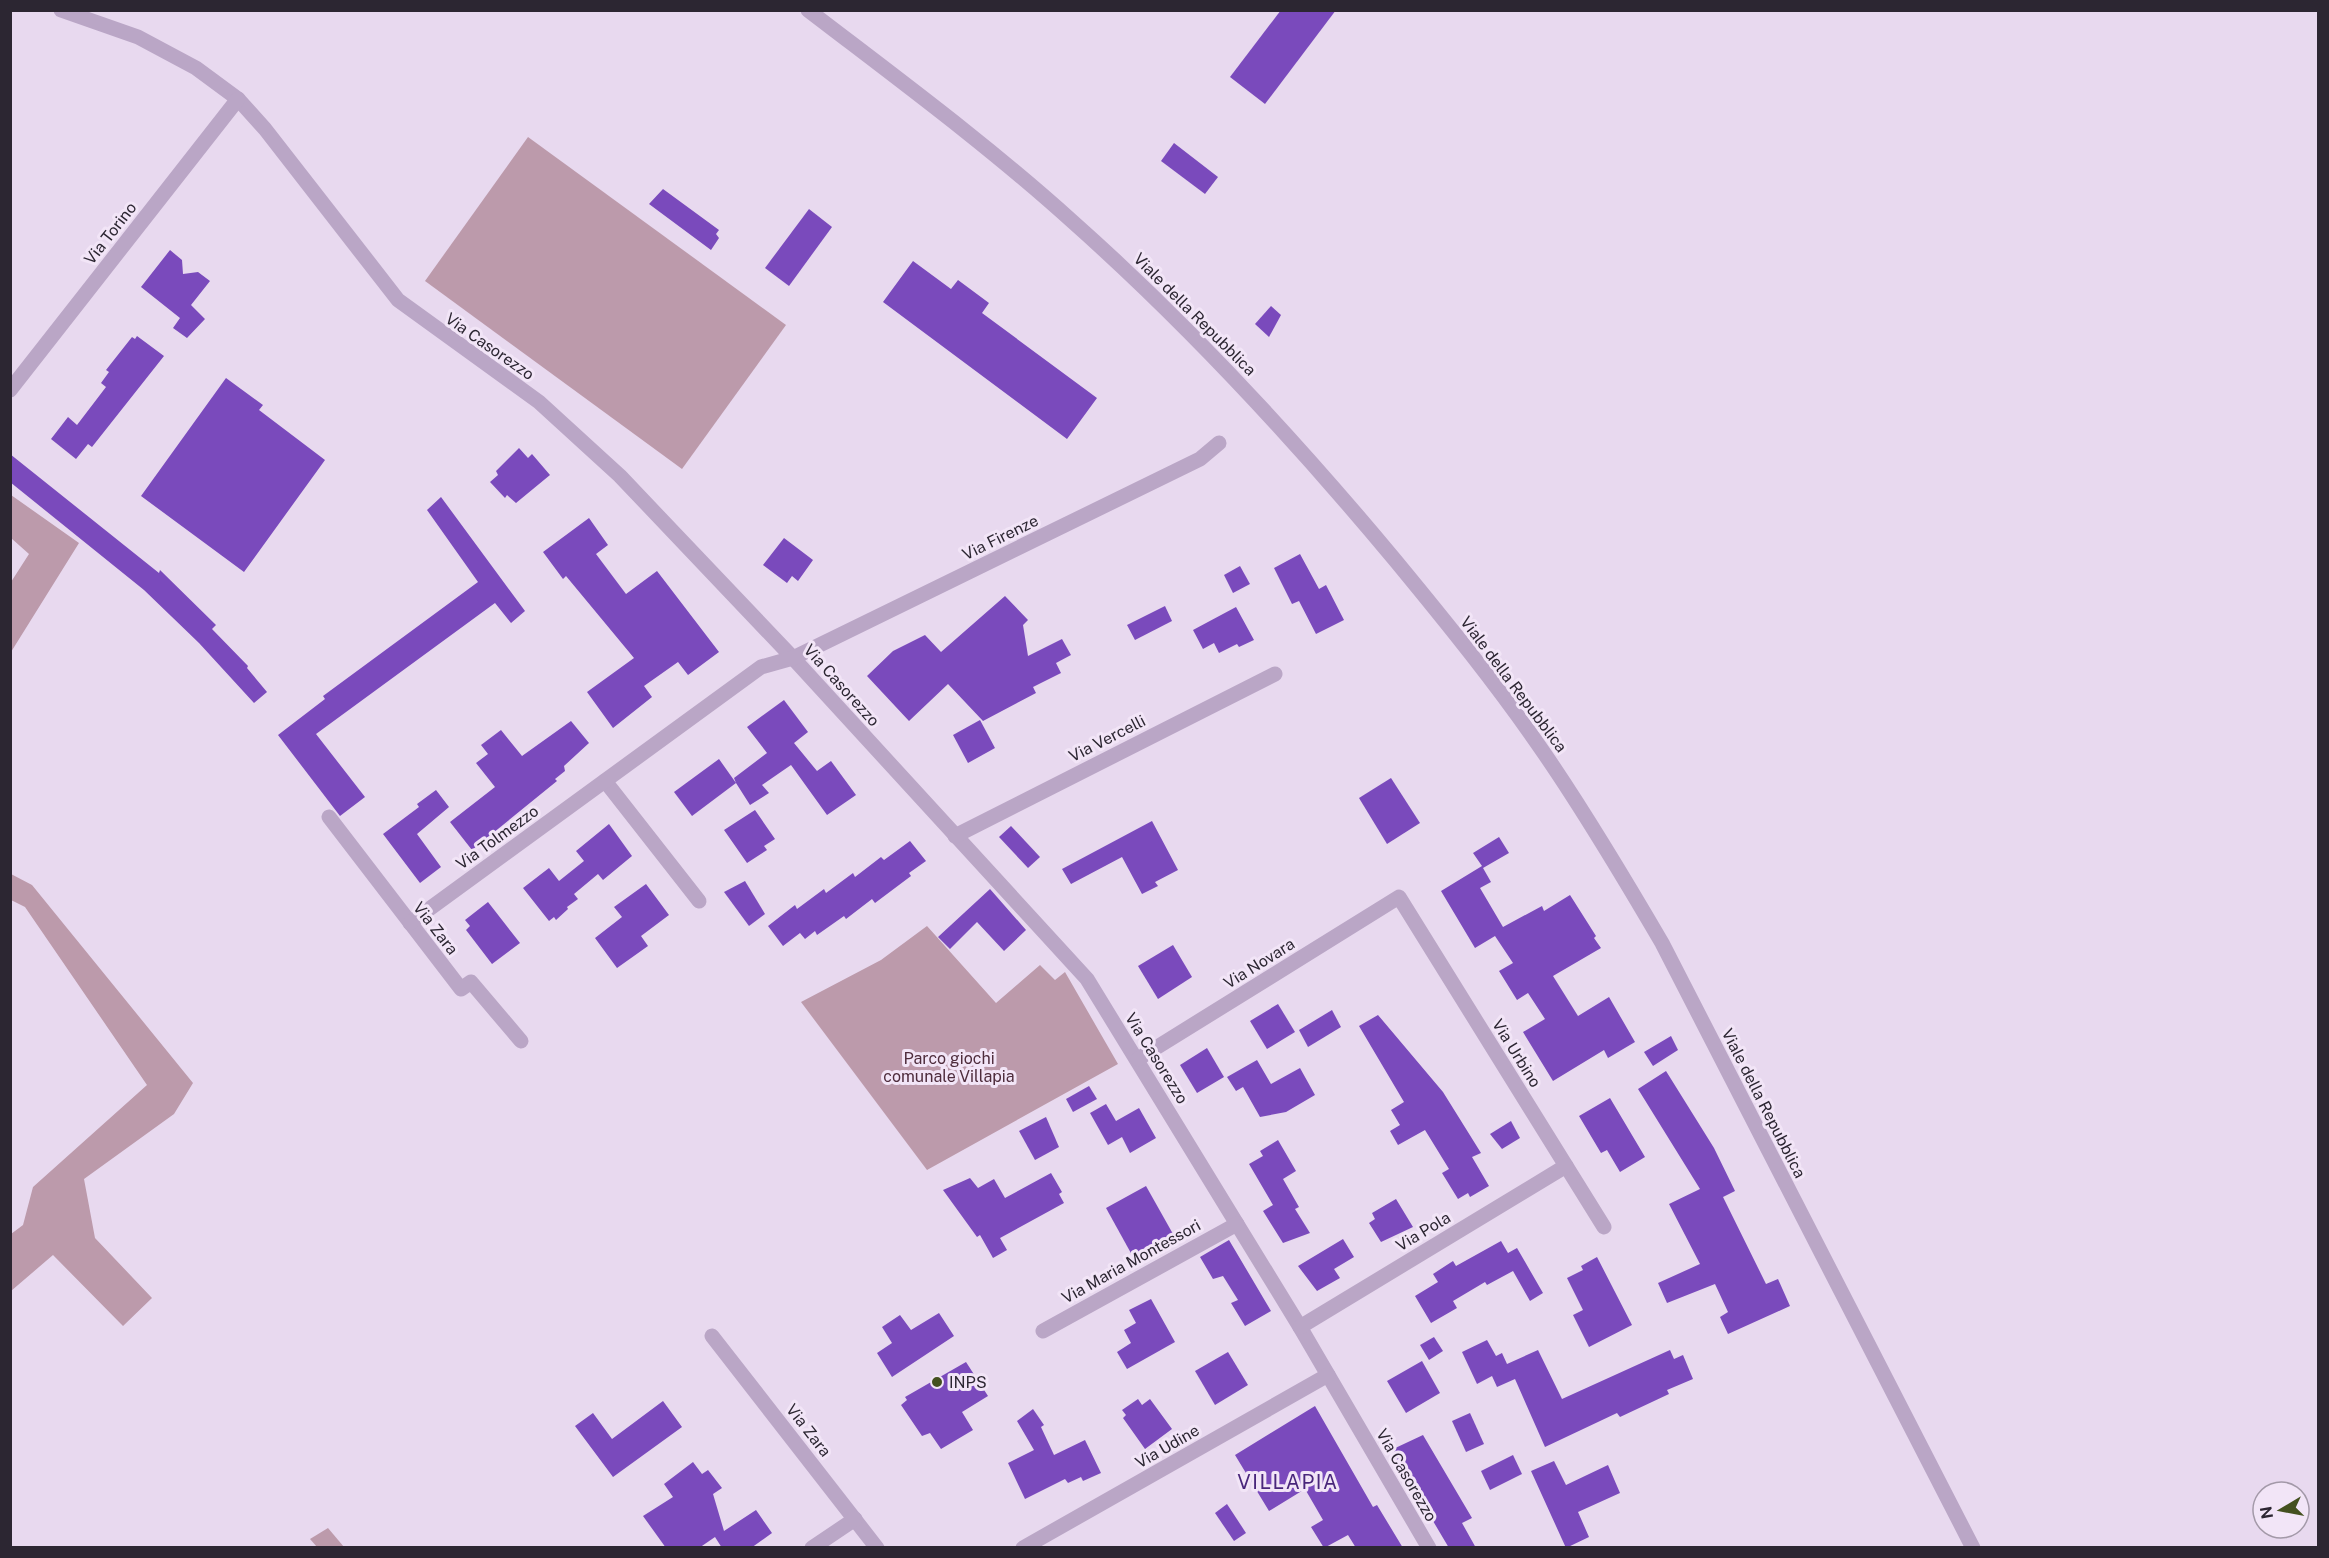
<svg xmlns="http://www.w3.org/2000/svg" width="2329" height="1558" font-family="'Public Sans',sans-serif">
  <style>
    .green { fill: #bc9aab }
    .building { fill: #7a4abc }
    .lines { fill: none; stroke-linecap: round; stroke-linejoin: round }
    .minor { stroke: #baa6c6; stroke-width: 15 }
    .poi-dot { fill: #44501f; stroke: #f2e5f7; stroke-width: 2 }
    .labels { text-anchor: middle; stroke-width: 6; stroke-linejoin: round; paint-order: stroke }
    .street-label { font-size: 16px; fill: #2c2632; stroke: #f2e5f7 }
    .park-label { font-size: 16px; fill: #4e2c3c; stroke: #f2e5f7 }
    .poi-label { font-size: 16px; fill: #2c2632; stroke: #f2e5f7; text-anchor: start }
    .quarter-label { font-size: 20px; letter-spacing: 1.5px; fill: #49267b; stroke: #f2e5f7 }
  </style>
  <rect width="100%" height="100%" fill="#e8d9ef"/>
  <g class="green">
    <path d="M528,137L786,325L682,469L425,281Z"/>
    <path d="M11,495L79,543L11,652V582L29,554L11,538Z"/>
    <path d="M11,874L32,885L193,1083L174,1114L84,1179L95,1238L152,1298L123,1326L53,1255L11,1291V1234L23,1225L33,1187L147,1085L25,907L11,900Z"/>
    <path d="M927,926L996,1003L1040,965L1055,980L1065,972L1118,1064L927,1170L801,1002L881,960Z"/>
    <path d="M328,1528L344,1547H317L310,1539Z"/>
  </g>
  <g class="building">
    <path d="M1281,10H1336L1265,104L1230,77Z"/>
    <path d="M1174,143L1218,177L1205,194L1161,161Z"/>
    <path d="M663,189L719,230L716,234L719,238L711,250L649,204Z"/>
    <path d="M809,209L832,227L789,286L765,268Z"/>
    <path d="M170,250L182,260L183,274L198,272L210,281L191,305L205,319L187,338L173,328L180,318L141,287Z"/>
    <path d="M913,261L951,289L958,280L989,303L982,313L1097,398L1067,439L883,302Z"/>
    <path d="M1271,306L1281,315L1269,337L1255,324Z"/>
    <path d="M137,336L164,356L92,447L88,444L76,459L51,439L68,417L77,425L106,387L101,383L109,372L106,370L132,337L135,339Z"/>
    <path d="M226,378L263,405L259,410L325,460L244,572L141,496Z"/>
    <path d="M519,448L528,458L532,454L550,475L516,503L507,495L505,498L490,482L498,475L496,471Z"/>
    <path d="M10,454L159,573L160,570L216,625L212,629L248,666L247,668L267,692L254,703L199,643L144,590L10,482Z"/>
    <path d="M441,497L525,611L511,623L495,603L316,734L365,797L340,816L278,735L325,699L323,696L478,582L427,510Z"/>
    <path d="M589,518L608,545L596,554L626,594L657,571L719,652L688,675L678,662L644,686L652,697L613,728L587,692L634,658L566,576L563,579L543,552Z"/>
    <path d="M784,538L813,560L798,581L792,576L787,583L763,565Z"/>
    <path d="M1300,554L1319,589L1326,585L1344,620L1316,634L1299,601L1292,604L1274,568Z"/>
    <path d="M1240,566L1250,584L1233,593L1224,575Z"/>
    <path d="M1005,596L1028,620L1023,625L1028,656L1062,639L1071,655L1056,663L1061,673L1033,687L1036,693L983,721L948,684L909,721L867,676L893,651L925,635L941,652Z"/>
    <path d="M1165,606L1172,621L1135,640L1127,625Z"/>
    <path d="M1236,607L1254,640L1239,647L1237,644L1219,653L1214,643L1203,649L1193,630Z"/>
    <path d="M784,700L808,732L794,743L817,771L831,761L856,795L827,815L791,765L762,785L769,793L750,805L736,783L692,816L674,792L719,759L736,783L734,778L767,753L747,727Z"/>
    <path d="M980,720L995,748L968,763L953,735Z"/>
    <path d="M571,721L589,743L564,766L565,771L555,779L557,781L472,850L450,822L495,787L476,763L488,754L481,745L501,730L522,756Z"/>
    <path d="M1391,778L1420,823L1387,844L1359,798Z"/>
    <path d="M436,790L449,807L417,834L441,867L420,883L383,834L419,807L417,804Z"/>
    <path d="M755,810L775,839L764,846L767,850L747,863L724,830Z"/>
    <path d="M1152,821L1178,870L1155,882L1158,886L1142,894L1122,857L1071,884L1062,869Z"/>
    <path d="M609,824L632,856L603,880L598,874L574,894L578,899L567,907L568,909L556,920L554,917L549,921L523,888L549,868L559,881L584,861L576,851Z"/>
    <path d="M1011,826L1040,857L1028,868L999,837Z"/>
    <path d="M1499,837L1509,853L1483,868L1491,882L1480,888L1503,927L1542,906L1544,911L1570,895L1596,936L1594,938L1601,948L1553,976L1578,1016L1609,997L1635,1042L1608,1058L1604,1050L1553,1081L1523,1032L1545,1019L1528,993L1517,1000L1499,971L1513,963L1495,936L1475,948L1441,891L1482,866L1473,853Z"/>
    <path d="M910,841L926,861L909,873L911,876L875,903L872,899L846,919L844,916L817,935L815,931L805,939L800,933L783,946L768,926L795,905L797,909L824,889L826,893L853,873L855,877L881,857L884,860Z"/>
    <path d="M745,881L765,914L749,926L724,892Z"/>
    <path d="M646,884L669,915L641,936L648,946L617,968L595,938L622,917L614,907Z"/>
    <path d="M990,889L1026,930L1004,951L977,922L950,949L938,937Z"/>
    <path d="M488,902L520,943L492,964L466,930L470,926L465,920Z"/>
    <path d="M1173,945L1192,977L1158,999L1138,966Z"/>
    <path d="M1278,1004L1295,1032L1267,1049L1250,1021Z"/>
    <path d="M1332,1010L1341,1027L1308,1047L1299,1030Z"/>
    <path d="M1378,1015L1443,1092L1481,1153L1472,1157L1489,1186L1470,1197L1468,1193L1458,1199L1442,1173L1449,1169L1425,1130L1398,1145L1390,1131L1400,1125L1391,1110L1404,1102L1359,1026Z"/>
    <path d="M1671,1036L1678,1050L1653,1066L1644,1052Z"/>
    <path d="M1207,1048L1224,1077L1197,1093L1180,1065Z"/>
    <path d="M1257,1060L1271,1084L1300,1068L1315,1095L1286,1112L1260,1117L1243,1087L1236,1091L1227,1077Z"/>
    <path d="M1666,1071L1714,1148L1735,1191L1723,1197L1766,1284L1778,1279L1790,1306L1728,1334L1720,1317L1728,1312L1715,1284L1667,1303L1658,1283L1700,1264L1669,1204L1700,1189L1638,1089Z"/>
    <path d="M1089,1086L1097,1099L1073,1112L1066,1099Z"/>
    <path d="M1610,1098L1645,1157L1620,1172L1607,1150L1601,1153L1579,1116Z"/>
    <path d="M1106,1104L1116,1121L1139,1108L1156,1138L1130,1153L1122,1137L1108,1145L1090,1113Z"/>
    <path d="M1046,1117L1059,1147L1035,1160L1019,1131Z"/>
    <path d="M1511,1121L1520,1138L1502,1149L1490,1134Z"/>
    <path d="M1278,1140L1296,1171L1283,1179L1299,1207L1295,1209L1310,1233L1283,1243L1263,1211L1273,1205L1249,1164L1263,1156L1260,1151Z"/>
    <path d="M1051,1173L1062,1192L1059,1194L1064,1203L1000,1238L1007,1250L993,1258L980,1235L977,1237L943,1190L970,1178L978,1188L994,1179L1005,1198Z"/>
    <path d="M1146,1186L1173,1234L1132,1255L1106,1208Z"/>
    <path d="M1396,1199L1413,1227L1381,1242L1369,1223L1375,1219L1372,1213Z"/>
    <path d="M1343,1239L1354,1257L1334,1269L1340,1278L1317,1291L1298,1266Z"/>
    <path d="M1229,1240L1271,1311L1245,1326L1231,1303L1238,1300L1223,1276L1213,1279L1200,1257Z"/>
    <path d="M1501,1241L1508,1253L1517,1248L1543,1293L1530,1301L1513,1271L1487,1285L1485,1282L1453,1301L1457,1308L1431,1323L1415,1296L1438,1282L1433,1274L1453,1261L1456,1266Z"/>
    <path d="M1597,1257L1632,1325L1589,1347L1573,1315L1583,1310L1567,1278L1583,1270L1581,1266Z"/>
    <path d="M1151,1299L1175,1342L1127,1369L1117,1352L1131,1343L1124,1330L1136,1323L1129,1310Z"/>
    <path d="M939,1313L954,1336L892,1377L877,1353L892,1343L882,1327L900,1315L911,1330Z"/>
    <path d="M1434,1337L1443,1351L1429,1360L1420,1345Z"/>
    <path d="M1487,1340L1496,1356L1502,1353L1507,1364L1538,1350L1562,1399L1670,1350L1674,1359L1683,1355L1693,1379L1667,1390L1669,1394L1620,1417L1617,1413L1545,1447L1515,1379L1497,1387L1492,1376L1477,1384L1462,1352Z"/>
    <path d="M1228,1352L1248,1385L1215,1405L1195,1371Z"/>
    <path d="M1422,1361L1440,1393L1406,1413L1387,1381Z"/>
    <path d="M966,1362L988,1396L962,1412L973,1430L941,1449L930,1433L922,1436L901,1405L907,1400L905,1397Z"/>
    <path d="M1138,1399L1142,1405L1150,1399L1172,1429L1145,1449L1123,1418L1126,1415L1122,1410Z"/>
    <path d="M663,1401L682,1427L613,1477L575,1426L593,1413L612,1439Z"/>
    <path d="M1315,1406L1373,1507L1377,1505L1403,1548H1356L1348,1535L1324,1548L1311,1527L1323,1520L1305,1489L1269,1511L1235,1455Z"/>
    <path d="M1033,1409L1044,1425L1041,1427L1054,1455L1085,1440L1101,1473L1083,1481L1081,1477L1068,1483L1065,1479L1025,1499L1008,1463L1034,1450L1017,1421Z"/>
    <path d="M1470,1413L1484,1444L1466,1452L1452,1421Z"/>
    <path d="M1423,1435L1472,1518L1462,1523L1476,1548H1449L1391,1450Z"/>
    <path d="M1513,1455L1522,1474L1490,1490L1481,1471Z"/>
    <path d="M1554,1461L1566,1485L1608,1465L1620,1493L1578,1512L1589,1537L1566,1548L1531,1471Z"/>
    <path d="M693,1462L702,1474L708,1470L722,1488L713,1494L724,1531L756,1510L772,1533L751,1548H722L715,1537L699,1548H666L643,1516L673,1497L664,1484Z"/>
    <path d="M1227,1504L1246,1533L1234,1541L1215,1513Z"/>
  </g>
  <g class="lines">
    <g class="minor">
      <path d="M61,10L138,37L196,68L238,99L265,129L398,300L539,402L620,476L793,658L1087,979L1300,1327L1429,1548"/>
      <path d="M808,10C898,79 989,146 1073,222C1190,326 1295,440 1395,560C1447,623 1498,686 1544,753C1586,814 1624,878 1662,943L1973,1548"/>
      <path d="M10,390L238,99"/>
      <path d="M605,781L699,901"/>
      <path d="M329,817L461,989L471,982L521,1041"/>
      <path d="M955,836L1275,674"/>
      <path d="M410,923L761,667L793,658L1200,459L1219,443"/>
      <path d="M1138,1059L1399,897L1604,1227"/>
      <path d="M1300,1327L1566,1166"/>
      <path d="M1043,1331L1237,1224"/>
      <path d="M712,1336L877,1548"/>
      <path d="M812,1548L855,1519"/>
      <path d="M1023,1548L1328,1375"/>
    </g>
  </g>
  <circle class="poi-dot" cx="937" cy="1382" r="6"/>
  <g class="labels">
    <g class="street-label">
      <text transform="translate(110 233) rotate(-52)" y="6">Via Torino</text>
      <text transform="translate(1195 314) rotate(45)" y="6">Viale della Repubblica</text>
      <text transform="translate(490 346) rotate(35)" y="6">Via Casorezzo</text>
      <text transform="translate(1000 537) rotate(-26)" y="6">Via Firenze</text>
      <text transform="translate(1514 684) rotate(53)" y="6">Viale della Repubblica</text>
      <text transform="translate(842 685) rotate(48)" y="6">Via Casorezzo</text>
      <text transform="translate(1107 738) rotate(-27)" y="6">Via Vercelli</text>
      <text transform="translate(497 837) rotate(-36)" y="6">Via Tolmezzo</text>
      <text transform="translate(436 928) rotate(52)" y="6">Via Zara</text>
      <text transform="translate(1259 963) rotate(-32)" y="6">Via Novara</text>
      <text transform="translate(1517 1053) rotate(58)" y="6">Via Urbino</text>
      <text transform="translate(1157 1058) rotate(58)" y="6">Via Casorezzo</text>
      <text transform="translate(1764 1103) rotate(63)" y="6">Viale della Repubblica</text>
      <text transform="translate(1423 1231) rotate(-31)" y="6">Via Pola</text>
      <text transform="translate(1131 1261) rotate(-29)" y="6">Via Maria Montessori</text>
      <text transform="translate(809 1430) rotate(52)" y="6">Via Zara</text>
      <text transform="translate(1167 1446) rotate(-30)" y="6">Via Udine</text>
      <text transform="translate(1407 1475) rotate(60)" y="6">Via Casorezzo</text>
    </g>
    <g class="park-label">
      <text x="949" y="1064">Parco giochi<tspan x="949" dy="18">comunale Villapia</tspan></text>
    </g>
    <g class="poi-label">
      <text x="949" y="1388">INPS</text>
    </g>
    <g class="quarter-label">
      <text x="1288" y="1489">VILLAPIA</text>
    </g>
  </g>
  <rect width="2329" height="1558" fill="none" stroke="#2c2632" stroke-width="24"/>
  <g transform="translate(2281 1510) rotate(260)"><circle r="28" fill="#f2e5f7" stroke="#a399a8" stroke-width="1.5"/>
  <path d="M0-4.5L10 22L0 15L-10 22Z" fill="#44501f"/>
  <text y="-9" font-size="16" font-weight="bold" text-anchor="middle" fill="#2c2632">N</text>
  </g>
</svg>
